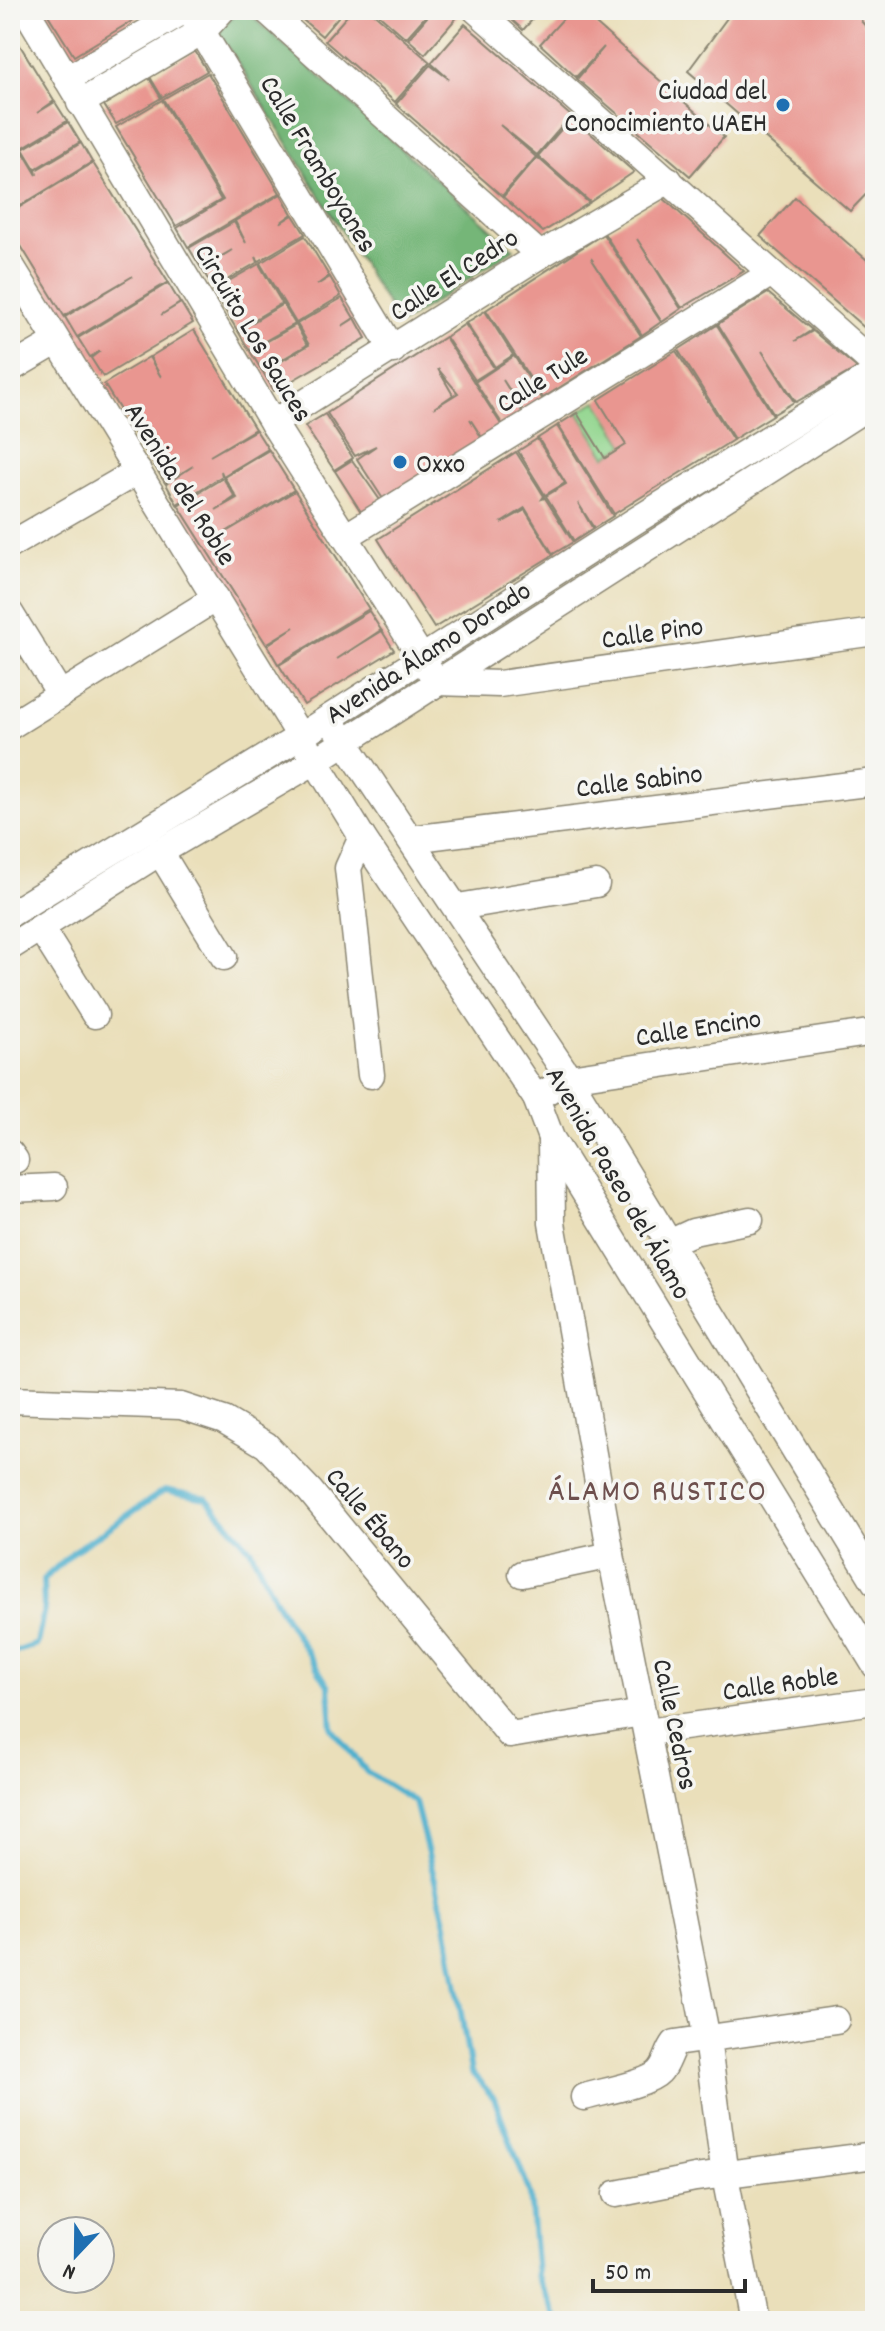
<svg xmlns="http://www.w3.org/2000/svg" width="885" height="2331" font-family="Dekko,sans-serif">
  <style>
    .green { fill: #91d58d; stroke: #5e805c; stroke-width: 2 }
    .forest { fill: #74b678; stroke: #507052; stroke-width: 2 }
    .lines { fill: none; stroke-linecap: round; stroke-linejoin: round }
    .stream { stroke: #50b0ce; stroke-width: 6 }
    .building { fill: #e99690; fill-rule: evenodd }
    .minor-casing { stroke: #8a8572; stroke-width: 29 }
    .minor { stroke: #fff; stroke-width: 26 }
    .poi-dot { fill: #1f6fb2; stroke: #f6f6f2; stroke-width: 3 }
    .labels { text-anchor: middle; stroke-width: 7; stroke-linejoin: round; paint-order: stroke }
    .poi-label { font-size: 28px; fill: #2b2b2b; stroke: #f6f6f2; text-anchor: end }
    .street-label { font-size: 28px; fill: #2b2b2b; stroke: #f6f6f2 }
    .quarter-label { font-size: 32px; letter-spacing: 2px; fill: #6e504e; stroke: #f6f6f2 }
  </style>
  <rect width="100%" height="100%" fill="#f6f6f2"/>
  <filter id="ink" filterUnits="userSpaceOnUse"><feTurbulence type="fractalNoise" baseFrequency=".0125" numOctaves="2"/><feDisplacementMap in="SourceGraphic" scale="16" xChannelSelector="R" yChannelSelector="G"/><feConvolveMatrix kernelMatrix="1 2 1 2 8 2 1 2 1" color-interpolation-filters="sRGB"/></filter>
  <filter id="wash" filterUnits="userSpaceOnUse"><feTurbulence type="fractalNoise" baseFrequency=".006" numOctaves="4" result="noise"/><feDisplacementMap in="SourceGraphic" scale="32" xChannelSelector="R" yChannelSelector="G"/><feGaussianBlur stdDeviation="1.8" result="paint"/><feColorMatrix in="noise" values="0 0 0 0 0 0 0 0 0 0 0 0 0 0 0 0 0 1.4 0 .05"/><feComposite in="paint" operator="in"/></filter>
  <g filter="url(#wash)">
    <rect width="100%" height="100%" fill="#eadfba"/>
    <path class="green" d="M597,401L625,445L606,457L578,412Z"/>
    <path class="forest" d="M239,10H245L514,249L400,325L218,31Z"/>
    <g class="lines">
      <path class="stream" d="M10,1654L37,1644L44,1609L43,1580L73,1552L165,1490L206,1498L251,1550L278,1606L329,1687L332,1729L367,1772L415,1802L446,1924L471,2072L494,2098L530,2194L537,2275L558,2321"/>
    </g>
    <g id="blocks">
      <g class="building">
        <path d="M45,10H150L74,56Z"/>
        <path d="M291,10H344L322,36Z"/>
        <path d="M352,10H370L430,62L395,102L325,41Z"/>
        <path d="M374,10H431L406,38Z"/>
        <path d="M433,10H454L459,15L425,54L408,39Z"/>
        <path d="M501,10H541L523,30Z"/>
        <path d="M571,10H580L724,137L690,176L577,79L604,47L576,77L540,44Z"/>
        <path d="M733,10H851L863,17L861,21L870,31H875V185L850,211L688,71Z"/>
        <path d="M465,24L571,116L537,155L500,125L536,157L502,196L396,104L430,65L449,79L431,63Z"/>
        <path d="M10,29L54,101L37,113L55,102L67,121L10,155Z"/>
        <path d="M195,51L207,71L162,97L150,77Z"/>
        <path d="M208,73L280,193L188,247L177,228L223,200L163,99Z"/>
        <path d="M149,78L161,98L116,124L104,105Z"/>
        <path d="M162,100L221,200L176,226L116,127Z"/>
        <path d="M572,117L634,172L590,202L538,156Z"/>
        <path d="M68,122L80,142L35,169L23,149Z"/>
        <path d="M81,143L92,162L10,212V185L18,180L10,184V157L22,150L37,175L36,170Z"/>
        <path d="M537,157L589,203L543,232L503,197Z"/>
        <path d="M93,163L168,282L77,337L65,317L133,276L64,316L10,228V213Z"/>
        <path d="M281,194L292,214L280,223L293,215L305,234L259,261L256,257L258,262L213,288L202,269L232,250L201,268L189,248L234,222L246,243L235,221Z"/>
        <path d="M662,197L744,271L682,308L637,239L681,309L662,322L604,233Z"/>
        <path d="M795,197L875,267V337L760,236Z"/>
        <path d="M603,234L661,322L642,335L591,258L641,336L543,398L486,310Z"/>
        <path d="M305,236L329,276L317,285L330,277L341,296L296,323L260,263Z"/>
        <path d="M259,264L282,303L237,330L213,290Z"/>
        <path d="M168,283L180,303L161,315L181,303L193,323L103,377L91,358L100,351L90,357L78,338Z"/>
        <path d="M768,293L812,330L795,341L813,331L857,368L796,402L762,351L794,402L774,414L718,324Z"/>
        <path d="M342,298L354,318L342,326L355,318L366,338L274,391L263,372L309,345L297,324Z"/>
        <path d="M283,304L295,324L249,350L238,331Z"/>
        <path d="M485,311L513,355L495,367L466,323Z"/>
        <path d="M465,324L494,368L475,380L446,337Z"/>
        <path d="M296,325L307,345L262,371L250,351Z"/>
        <path d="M717,325L773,415L734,439L678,350Z"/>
        <path d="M194,330L255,429L210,456L256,430L268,449L223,476L221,471L222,476L177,504L166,484L193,466L165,483L104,384L149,357L161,377L150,357Z"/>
        <path d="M445,337L502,426L483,439L470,419L483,440L385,502L357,459L376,446L355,456L327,413ZM438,369L458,393L434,408L453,395Z"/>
        <path d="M676,351L733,440L614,514L558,425L577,413L605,458L626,445L598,400Z"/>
        <path d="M514,356L543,400L524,412L503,380L523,413L503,425L475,382Z"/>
        <path d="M325,414L353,458L334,470L305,426Z"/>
        <path d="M557,426L613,516L594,528L578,503L593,529L574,541L546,496L566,484L538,438Z"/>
        <path d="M537,439L565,483L545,495L518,451Z"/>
        <path d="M269,450L294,490L226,532L295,491L369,609L278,664L267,645L294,627L266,644L178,505L223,478L235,497L216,510L237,498L224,477Z"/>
        <path d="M516,452L544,496L542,499L545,498L573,542L553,554L525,508L501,523L525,510L553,555L434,628L378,539Z"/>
        <path d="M352,460L382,503L363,515L335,471Z"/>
        <path d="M369,611L381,630L337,659L382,631L394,650L304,705L279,665Z"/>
      </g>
    </g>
  </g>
  <g filter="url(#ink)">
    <use href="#blocks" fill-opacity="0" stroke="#8a8572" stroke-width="2"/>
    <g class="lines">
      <g class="minor-casing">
        <g id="minor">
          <path d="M26,10L273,423L437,682L499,684L875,632"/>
          <path d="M189,10L393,350"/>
          <path d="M266,10L540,255"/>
          <path d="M476,10L875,365"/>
          <path d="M67,79L185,10"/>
          <path d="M80,103L204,30L222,10"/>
          <path d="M10,264L362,837L536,1098L551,1138L875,1665"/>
          <path d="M10,369L56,342"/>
          <path d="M273,423L540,255L669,180"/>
          <path d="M345,537L770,274"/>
          <path d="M10,545L138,471"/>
          <path d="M10,613L60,694"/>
          <path d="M329,718L569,1078L875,1582"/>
          <path d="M10,726L216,598"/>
          <path d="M362,837L348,868L371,1075"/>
          <path d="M411,839L875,782"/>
          <path d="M160,852L224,957"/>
          <path d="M458,907L596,884"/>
          <path d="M10,914L301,736L635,521L875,373"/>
          <path d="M41,929L95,1015"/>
          <path d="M10,947L160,852L317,760L875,402"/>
          <path d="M536,1098L569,1078L875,1032"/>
          <path d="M551,1139L552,1223L611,1555L707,2039L725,2176L753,2321"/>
          <path d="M10,1153L15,1160"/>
          <path d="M10,1189L54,1187"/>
          <path d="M667,1244L693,1232L750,1220"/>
          <path d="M10,1400L181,1406L224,1420L266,1445L310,1491L510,1735L642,1713"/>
          <path d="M522,1574L611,1555"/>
          <path d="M647,1732L875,1701"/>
          <path d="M584,2097C601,2092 648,2084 659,2072C667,2064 668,2052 675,2043L836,2020"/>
          <path d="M616,2194L695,2178L867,2156"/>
        </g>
      </g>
      <use href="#minor" class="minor"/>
    </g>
  </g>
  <g class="poi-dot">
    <circle cx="783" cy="105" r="8"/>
    <circle cx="400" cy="462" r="8"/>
  </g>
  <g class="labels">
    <g class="poi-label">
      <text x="767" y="99">Ciudad del<tspan x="767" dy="32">Conocimiento UAEH</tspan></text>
      <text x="416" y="472" text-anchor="start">Oxxo</text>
    </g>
    <g class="street-label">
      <text transform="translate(320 163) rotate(59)" y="10">Calle Framboyanes</text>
      <text transform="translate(453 273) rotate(-33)" y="10">Calle El Cedro</text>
      <text transform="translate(255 332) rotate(59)" y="10">Circuito Los Sauces</text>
      <text transform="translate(541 378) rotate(-32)" y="10">Calle Tule</text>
      <text transform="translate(182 483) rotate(58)" y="10">Avenida del Roble</text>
      <text transform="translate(652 631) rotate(-8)" y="10">Calle Pino</text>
      <text transform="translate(427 651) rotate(-33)" y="10">Avenida Álamo Dorado</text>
      <text transform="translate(639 779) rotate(-7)" y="10">Calle Sabino</text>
      <text transform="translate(698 1026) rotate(-9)" y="10">Calle Encino</text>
      <text transform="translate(620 1182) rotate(60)" y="10">Avenida Paseo del Álamo</text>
      <text transform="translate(372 1517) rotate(50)" y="10">Calle Ébano</text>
      <text transform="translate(780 1682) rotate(-8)" y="10">Calle Roble</text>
      <text transform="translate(677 1724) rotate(78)" y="10">Calle Cedros</text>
    </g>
    <g class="quarter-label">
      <text x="658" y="1500">ÁLAMO RUSTICO</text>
    </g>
  </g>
  <rect width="885" height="2331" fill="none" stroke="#f6f6f2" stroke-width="40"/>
  <g transform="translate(76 2255) rotate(202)"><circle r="38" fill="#f6f6f2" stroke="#a5a5a2" stroke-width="2"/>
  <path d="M0-6L14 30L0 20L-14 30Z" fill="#1f6fb2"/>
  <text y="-12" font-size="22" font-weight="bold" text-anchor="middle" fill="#2b2b2b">N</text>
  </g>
  <path d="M593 2279v12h152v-12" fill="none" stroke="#2b2b2b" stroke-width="4"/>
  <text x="605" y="2279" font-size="24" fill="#2b2b2b" stroke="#f6f6f2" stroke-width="6" paint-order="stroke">50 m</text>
</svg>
